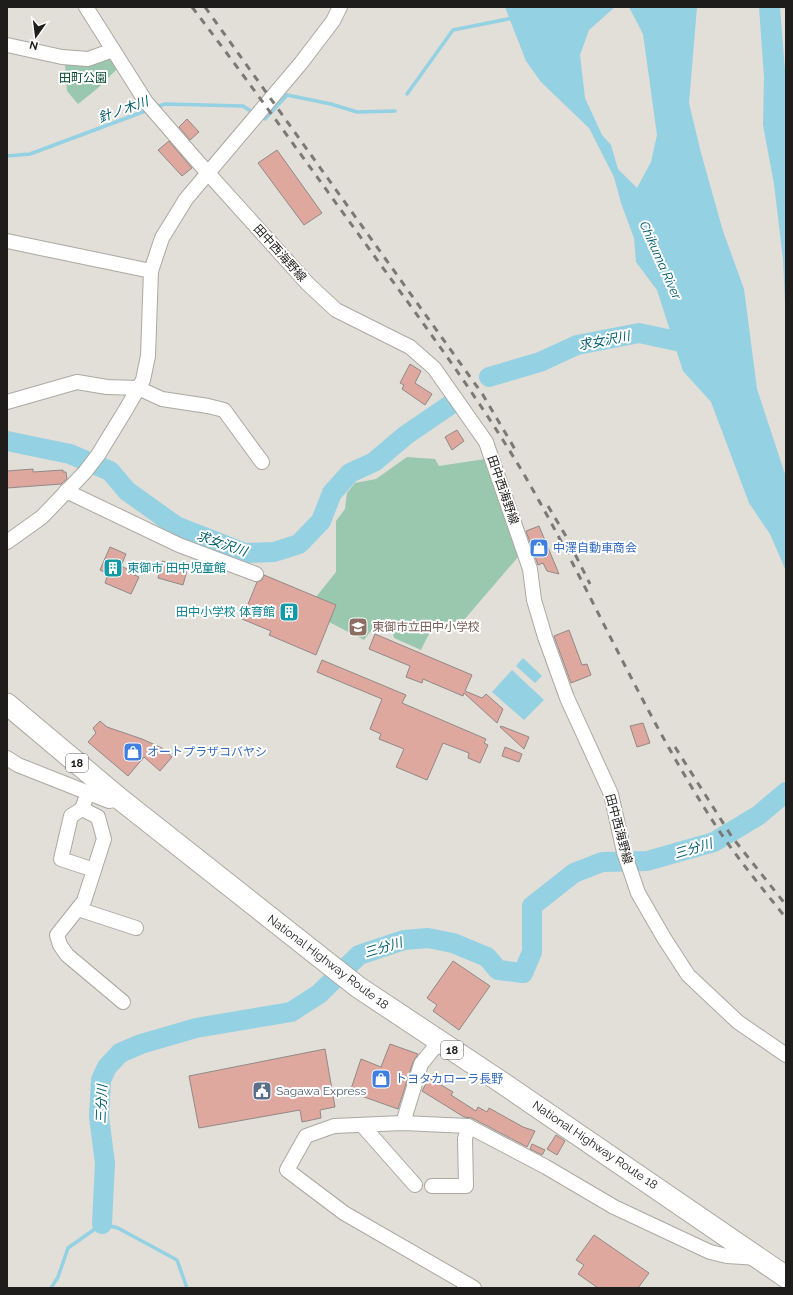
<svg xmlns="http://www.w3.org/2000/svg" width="793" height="1295" font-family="Raleway,'Noto Sans JP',sans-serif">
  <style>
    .green { fill: #9ac8af }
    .water { fill: #94d1e2 }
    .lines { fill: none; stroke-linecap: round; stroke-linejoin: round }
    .stream { stroke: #94d1e2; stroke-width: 3.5 }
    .river { stroke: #94d1e2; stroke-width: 20 }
    .building { fill: #dfa89e; stroke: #918987 }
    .minor-casing { stroke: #aca8a2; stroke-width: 16 }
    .highway-casing { stroke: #aca8a2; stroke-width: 23 }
    .minor { stroke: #fff; stroke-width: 14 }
    .highway { stroke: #fff; stroke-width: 21 }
    .rail { stroke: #7c7975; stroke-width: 3; stroke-dasharray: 7 7; stroke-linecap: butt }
    .labels { text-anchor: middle; stroke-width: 4; stroke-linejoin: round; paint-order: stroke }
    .shield { fill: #fff; stroke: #62615f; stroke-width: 1 }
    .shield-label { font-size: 11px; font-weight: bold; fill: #1f1d1b }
    .park-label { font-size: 12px; fill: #084b31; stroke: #fff }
    .street-label { font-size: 12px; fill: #1f1d1b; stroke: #fff }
    .shop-label { font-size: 12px; fill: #366cbe; stroke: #fff; text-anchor: start }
    .culture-label { font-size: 12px; fill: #0d838f; stroke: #fff; text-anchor: start }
    .education-label { font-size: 12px; fill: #785e54; stroke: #fff; text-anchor: start }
    .service-label { font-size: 12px; fill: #4e5e75; stroke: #fff; text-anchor: start }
    .water-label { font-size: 13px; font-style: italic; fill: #025c6d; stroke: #fff }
  </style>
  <rect width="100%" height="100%" fill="#e2ded8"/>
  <g class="green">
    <path d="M111,54L119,67L98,88L78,104L67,91L65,64Z"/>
    <path d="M407,457L435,459L439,466L485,459L518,557L464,620L453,623L449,627L438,625C429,631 426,640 421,650L394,638L393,634L384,630L374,633L370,632L364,640L329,622L336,605L316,597L336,572V521L345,509L347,493L355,483L376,479Z"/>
  </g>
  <g class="water">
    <path d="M505,7H615L589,30L580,55L585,98L602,135L611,145L618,169L637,188L651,162L657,135L643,34L629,7H697L689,103L701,153L723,231L744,289L757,389L786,477V571L770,534L749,503L711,402L683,371L657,290L636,262L634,238L621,203L614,177L589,128L541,82L526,61Z"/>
    <path d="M759,7H780L786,83V325L783,259L774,184L763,125L764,77Z"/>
    <path d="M523,658L542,676L535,683L516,666Z"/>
    <path d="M512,670L544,700L524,720L492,692Z"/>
  </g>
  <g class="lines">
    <g class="stream">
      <path d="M407,94L453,30L513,18"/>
      <path d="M156,107L165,104L243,106L249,110"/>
      <path d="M265,119L287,95L331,104L357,112L395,111"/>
      <path d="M7,156L30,154L148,110"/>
      <path d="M51,1288L58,1277L68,1248L102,1224L118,1228L177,1260L187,1288"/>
    </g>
    <g class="river">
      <path d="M489,377L540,362L577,345L639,333L700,346"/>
      <path d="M7,441L70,454L110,471L127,491L176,526L245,553L274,552L299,544L321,521L332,493L350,473L374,462L406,435L450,405"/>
      <path d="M102,1224L105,1163L99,1117L101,1080L107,1067L120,1053L141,1044L196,1028L291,1012L319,994L359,955L404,940L428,938L453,943L487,957L498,970L523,973L532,952V906L574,873L602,862L647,861L714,842L759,815L786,792"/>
    </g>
  </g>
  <g class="building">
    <path d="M187,119L199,132L190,140L179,127Z"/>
    <path d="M169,141L192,168L182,176L158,150Z"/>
    <path d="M277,150L322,213L304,225L258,163Z"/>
    <path d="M410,364L421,371L415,383L432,394L425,405L402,389L404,385L400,383Z"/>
    <path d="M457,430L464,441L452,450L445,437Z"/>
    <path d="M33,469V472L63,470V472H66L67,479L61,484L7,488V471Z"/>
    <path d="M539,526L559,574L547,571L543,563L538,565L526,531Z"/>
    <path d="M110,547L126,554L121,566L131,571L130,573L139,577L131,594L105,583L108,574L100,570Z"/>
    <path d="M162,561L188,567L183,585L158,578Z"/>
    <path d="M264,575L336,605L316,655L269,635L271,631L242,619L257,582L262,580Z"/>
    <path d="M569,630L582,665L587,664L591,675L571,683L554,636Z"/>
    <path d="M375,634L472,675L465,691L482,698L486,694L503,709L497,723L464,693L463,696L423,679L422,683L406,677L410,666L369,649Z"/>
    <path d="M322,660L406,695L402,703L486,739L484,743L488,745L480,763L468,758L469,753L443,743L427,780L396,767L404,749L379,739L381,734L370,729L382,699L317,672Z"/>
    <path d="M100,721L107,727L142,739L162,748L172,757L160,771L144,757L128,776L88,742L96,733L93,728Z"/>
    <path d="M643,723L650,743L637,747L630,726Z"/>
    <path d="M501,726L529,737L524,749L500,727Z"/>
    <path d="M505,747L522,754L519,762L502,756Z"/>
    <path d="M453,961L490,986L459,1030L433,1011L437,1005L427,998Z"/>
    <path d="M390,1044L418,1054L413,1062L398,1109L350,1092L361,1059L381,1067Z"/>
    <path d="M325,1049L335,1107L320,1110L321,1118L302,1122L300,1110L199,1128L189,1076Z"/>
    <path d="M429,1078L453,1092L451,1095L476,1111L478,1107L487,1112L489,1108L523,1127L535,1131L527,1147L472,1118L464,1117L422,1091Z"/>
    <path d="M556,1135L565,1141L557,1155L547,1149Z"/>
    <path d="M532,1144L545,1150L542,1155L530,1149Z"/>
    <path d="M594,1235L649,1273L638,1288H598L578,1274L584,1265L576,1260Z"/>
  </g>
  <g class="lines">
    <g class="minor-casing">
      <g id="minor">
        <path d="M86,7L146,102L198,162L308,284L336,310L410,347L434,368L486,442L530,569L534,600L545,637L567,698L611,794L624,852L638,893L664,938L688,975L738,1022L786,1055"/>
        <path d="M7,45L62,57L88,59L113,50"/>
        <path d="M7,241L151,271"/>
        <path d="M7,402L77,382L107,387L138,388L162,399L208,406L224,410L262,462"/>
        <path d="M66,491L179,545L256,574"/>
        <path d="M7,542L42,517L85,472L98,455L125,411L143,380L148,356L151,271L162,238L186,199L301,63L333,21L340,7"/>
        <path d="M7,758L18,765L109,801L120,799"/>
        <path d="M88,792L82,809L98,817L104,839L84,901L57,935L60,945L67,955L123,1002"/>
        <path d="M82,809L71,816L61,859L94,870"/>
        <path d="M78,909L136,928"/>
        <path d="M403,1123L421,1064L439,1042"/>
        <path d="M362,1125L415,1185"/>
        <path d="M432,1186H466L465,1139L468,1126"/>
        <path d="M474,1288L344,1213L287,1170L306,1136L334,1126L403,1123L468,1126L546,1167L614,1207L710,1252L727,1256L758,1258"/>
      </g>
    </g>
    <g class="highway-casing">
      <path id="highway" d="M7,704L120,799L358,987L504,1084L786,1277"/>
    </g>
    <use href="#minor" class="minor"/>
    <use href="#highway" class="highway"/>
    <g class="rail">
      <path d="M192,7C253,87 311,169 370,250C422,322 476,394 522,471C590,587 642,713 716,826C737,858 762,888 786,918"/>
      <path d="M205,7L483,395L516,451"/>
      <path d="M548,506L567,538L590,584"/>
      <path d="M675,747L732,837L786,905"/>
    </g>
  </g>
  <defs>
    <g id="shop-square" transform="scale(1)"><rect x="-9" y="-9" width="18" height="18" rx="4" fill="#3f7fe0" stroke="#fff"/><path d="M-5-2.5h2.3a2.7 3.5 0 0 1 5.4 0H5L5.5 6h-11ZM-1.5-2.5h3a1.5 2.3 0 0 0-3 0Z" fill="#fff"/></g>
    <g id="building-square" transform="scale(1)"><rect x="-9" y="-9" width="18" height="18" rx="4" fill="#0f9aa8" stroke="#fff"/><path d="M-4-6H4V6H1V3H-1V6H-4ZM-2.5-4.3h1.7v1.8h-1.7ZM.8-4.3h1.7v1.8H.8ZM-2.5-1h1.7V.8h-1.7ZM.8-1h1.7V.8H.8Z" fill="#fff"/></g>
    <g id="school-square" transform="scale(1)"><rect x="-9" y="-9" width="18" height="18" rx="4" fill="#8d6e63" stroke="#fff"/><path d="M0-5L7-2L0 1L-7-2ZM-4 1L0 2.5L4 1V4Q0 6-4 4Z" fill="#fff"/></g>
    <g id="civic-square" transform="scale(1)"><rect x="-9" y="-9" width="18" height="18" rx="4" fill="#5c6f8a" stroke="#fff"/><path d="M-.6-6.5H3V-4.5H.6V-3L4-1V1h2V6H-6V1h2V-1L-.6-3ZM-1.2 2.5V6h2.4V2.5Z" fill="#fff"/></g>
  </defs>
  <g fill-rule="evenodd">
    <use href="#shop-square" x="539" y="548"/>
    <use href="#building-square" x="113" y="568"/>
    <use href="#building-square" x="289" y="612"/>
    <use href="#school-square" x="358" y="627"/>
    <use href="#shop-square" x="133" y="752"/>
    <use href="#shop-square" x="381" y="1079"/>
    <use href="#civic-square" x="262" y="1091"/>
  </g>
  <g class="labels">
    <g class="shield">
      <rect x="66" y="754" width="22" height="18" rx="3"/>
      <rect x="441" y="1041" width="22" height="18" rx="3"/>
    </g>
    <g class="shield-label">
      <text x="77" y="767">18</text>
      <text x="452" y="1054">18</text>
    </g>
    <g class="park-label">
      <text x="83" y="82">田町公園</text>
    </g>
    <g class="street-label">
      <text transform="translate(280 253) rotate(48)" y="4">田中西海野線</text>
      <text transform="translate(503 490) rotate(71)" y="4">田中西海野線</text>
      <text transform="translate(619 829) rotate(75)" y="4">田中西海野線</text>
      <text transform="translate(328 962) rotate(37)" y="4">National Highway Route 18</text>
      <text transform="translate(595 1145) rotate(34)" y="4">National Highway Route 18</text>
    </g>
    <g class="shop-label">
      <text x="553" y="552">中澤自動車商会</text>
      <text x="147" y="756">オートプラザコバヤシ</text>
      <text x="395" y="1083">トヨタカローラ長野</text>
    </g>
    <g class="culture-label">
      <text x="127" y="572">東御市 田中児童館</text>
      <text x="275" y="616" text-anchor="end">田中小学校 体育館</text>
    </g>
    <g class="education-label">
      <text x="372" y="631">東御市立田中小学校</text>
    </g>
    <g class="service-label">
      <text x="276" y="1095">Sagawa Express</text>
    </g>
    <g class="water-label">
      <text transform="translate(123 109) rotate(-20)" y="5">針ノ木川</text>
      <text transform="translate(661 260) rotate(66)" y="5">Chikuma River</text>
      <text transform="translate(604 340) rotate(-11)" y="5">求女沢川</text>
      <text transform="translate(222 543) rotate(19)" y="5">求女沢川</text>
      <text transform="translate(693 848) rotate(-17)" y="5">三分川</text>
      <text transform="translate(383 947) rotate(-17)" y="5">三分川</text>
      <text transform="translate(101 1104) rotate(-88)" y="5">三分川</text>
    </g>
  </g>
  <rect width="793" height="1295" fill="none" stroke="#1f1d1b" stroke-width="16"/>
  <g transform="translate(36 36) rotate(194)" stroke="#ffffff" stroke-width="3" paint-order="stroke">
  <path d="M0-3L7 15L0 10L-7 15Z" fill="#1f1d1b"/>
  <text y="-6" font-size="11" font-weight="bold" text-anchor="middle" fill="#1f1d1b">N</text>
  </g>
</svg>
